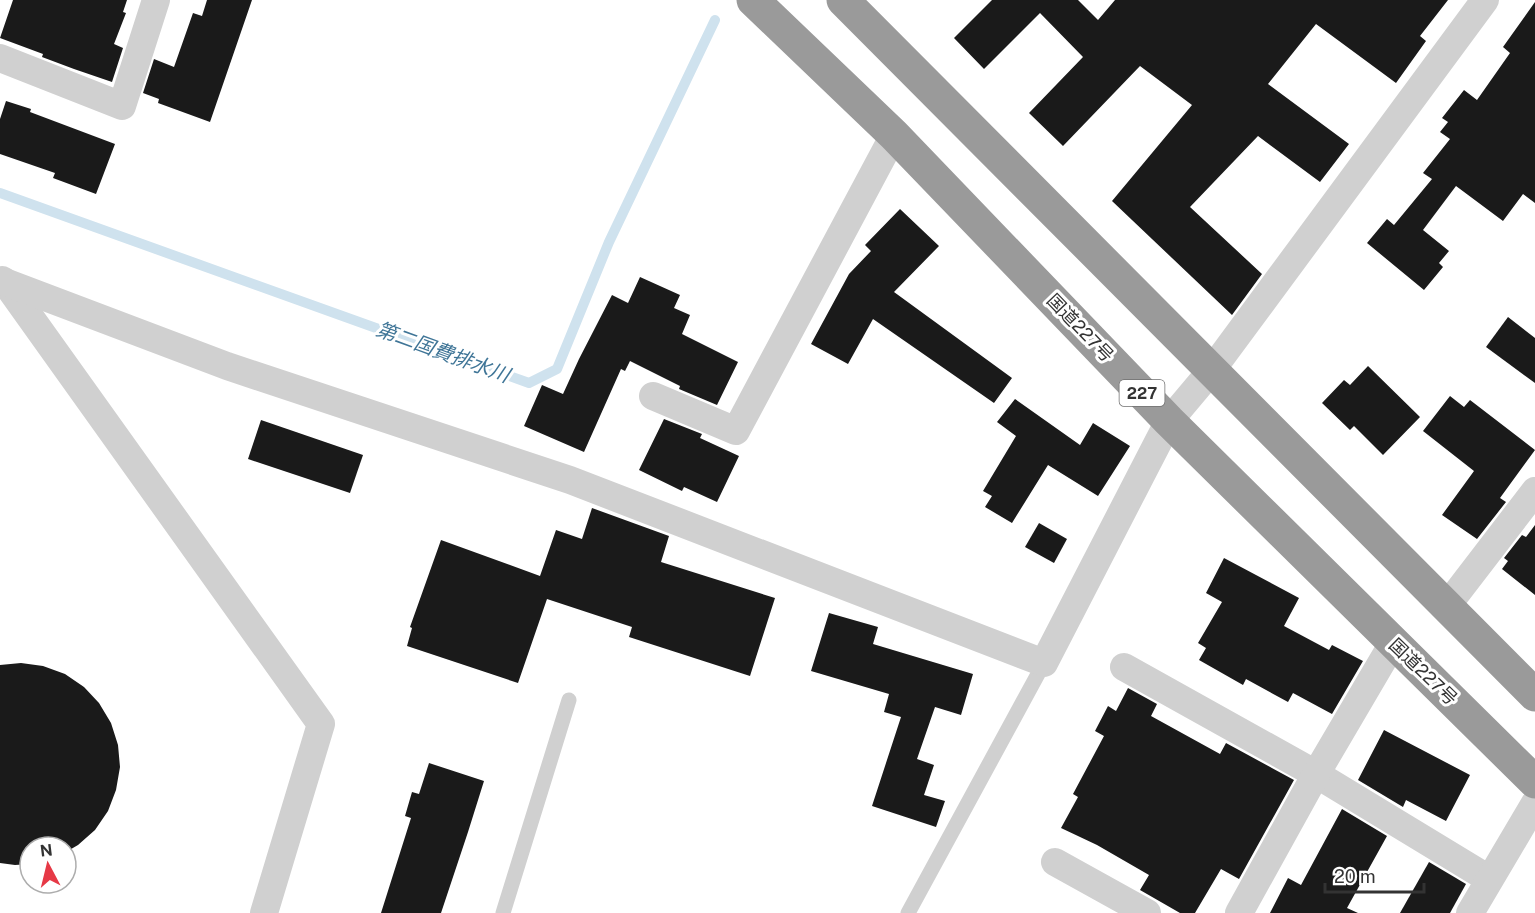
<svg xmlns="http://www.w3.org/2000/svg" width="1535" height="913" font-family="'Public Sans','Noto Sans JP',sans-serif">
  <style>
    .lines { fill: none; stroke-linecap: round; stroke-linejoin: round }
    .stream { stroke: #cfe2ee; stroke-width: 10 }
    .building { fill: #1a1a1a }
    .lane { stroke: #d0d0d0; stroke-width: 15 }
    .street { stroke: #d0d0d0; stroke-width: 28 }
    .highway { stroke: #9a9a9a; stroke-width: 33 }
    .labels { text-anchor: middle; stroke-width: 6; stroke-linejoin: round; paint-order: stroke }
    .shield { fill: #fff; stroke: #707070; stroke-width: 1.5 }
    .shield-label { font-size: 16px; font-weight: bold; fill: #333 }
    .street-label { font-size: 18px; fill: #333; stroke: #fff }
    .water-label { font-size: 20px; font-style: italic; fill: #3f7597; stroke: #fff }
  </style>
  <rect width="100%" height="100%" fill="#fff"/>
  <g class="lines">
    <path class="stream" d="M0,193L529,383L557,369L609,242L715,20"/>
  </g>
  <g class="building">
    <path d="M13,0H127L123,12L126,13L114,44L123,48L112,82L74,69L42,57L43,54L0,38Z"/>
    <path d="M207,0H252L210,122L158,103L159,99L143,93L154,59L174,67L193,13L202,16Z"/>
    <path d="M992,0H1078L1098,20L1115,0H1448L1420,36L1426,41L1396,83L1316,24L1268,84L1349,144L1320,182L1258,136L1190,207L1262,274L1232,315L1112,201L1192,105L1140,66L1063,146L1029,113L1083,57L1040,13L984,69L954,38Z"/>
    <path d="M1535,2V203L1523,194L1503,221L1456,186L1423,230L1449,251L1439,263L1443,267L1424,290L1367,243L1387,219L1394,225L1432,179L1423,173L1450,139L1440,132L1448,122L1442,118L1464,90L1477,100L1510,53L1503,47Z"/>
    <path d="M6,101L31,109L30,112L115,144L96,194L53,178L55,173L0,154V119Z"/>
    <path d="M900,209L939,246L894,292L1012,378L994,403L873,319L848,364L811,344L849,274L871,251L865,245Z"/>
    <path d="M640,277L680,295L674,308L690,315L682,334L738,362L717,405L679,389L680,386L630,361L625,371L621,369L584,452L524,426L542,385L563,394L579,359L612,295L628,303Z"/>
    <path d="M1508,317L1535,338V383L1486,347Z"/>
    <path d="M1368,366L1420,417L1383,455L1354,426L1350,430L1322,403L1344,380L1350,385Z"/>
    <path d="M1450,396L1464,407L1470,400L1535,450L1500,498L1506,502L1477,539L1442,515L1474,471L1423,431Z"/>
    <path d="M1015,399L1080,445L1093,423L1130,446L1098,496L1048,465L1012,523L985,507L992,496L983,491L1016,436L997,422Z"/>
    <path d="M664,419L702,434L700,438L739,456L717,502L684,487L682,491L639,470Z"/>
    <path d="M261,420L363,455L350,493L248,459Z"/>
    <path d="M592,508L669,536L661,562L775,598L750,676L629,637L632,627L547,599L518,683L407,646L412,628L410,627L441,540L540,576L556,530L582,539Z"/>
    <path d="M1039,523L1067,539L1054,563L1025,547Z"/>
    <path d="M1535,525V595L1502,569L1508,561L1504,558L1522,535L1526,537Z"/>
    <path d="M1224,558L1299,598L1284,626L1329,650L1332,645L1363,661L1332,714L1293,693L1288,702L1246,679L1243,685L1199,660L1206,648L1198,643L1222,602L1206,593Z"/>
    <path d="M829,613L878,627L873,644L973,674L961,715L935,707L917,759L934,765L924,795L945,801L936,827L872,806L901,717L884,712L889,694L811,671Z"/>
    <path d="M21,663L43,666L65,674L84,687L99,703L111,723L118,745L120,767L116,790L108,811L95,830L78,845L66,852V847H30V864L15,865L0,863V665Z"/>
    <path d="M1128,688L1157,704L1151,716L1220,754L1226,743L1294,780L1239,879L1221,869L1195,913H1180L1140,890L1149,875L1097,845L1061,828L1078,797L1073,794L1104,736L1095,731L1108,706L1116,711Z"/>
    <path d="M1384,730L1470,775L1446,821L1406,800L1403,807L1358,780Z"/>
    <path d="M429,763L484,781L468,832L441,913H381L411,818L405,816L412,792L419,794Z"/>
    <path d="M1342,809L1387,836L1347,908L1358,913H1270L1288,878L1301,885Z"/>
    <path d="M1429,862L1466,884L1450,913H1400Z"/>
  </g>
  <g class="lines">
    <g class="lane">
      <path d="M503,913L569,700"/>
      <path d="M908,913L1044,663"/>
    </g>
    <g class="street">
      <path d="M0,58L122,106L156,0"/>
      <path d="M2,280L5,282L321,724L264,913"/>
      <path d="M5,282L227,366L570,480L1044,663L1169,421L1211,371L1485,0"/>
      <path d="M653,396L736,431L894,135"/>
      <path d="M1446,607L1535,491"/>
      <path d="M1124,667L1316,774L1489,879"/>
      <path d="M1055,862L1147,913"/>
      <path d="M1239,913L1316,774L1393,643"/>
      <path d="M1470,913L1535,803"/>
    </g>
    <g class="highway">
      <path d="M753,0L894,135L1169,421L1535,782"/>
      <path d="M843,0L1535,695"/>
    </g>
  </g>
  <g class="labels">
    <rect class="shield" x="1119.5" y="380" width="45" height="26" rx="4.5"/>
    <g class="shield-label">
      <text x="1142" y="399">227</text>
    </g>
    <g class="street-label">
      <text transform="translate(1080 328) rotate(46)" y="6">国道227号</text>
      <text transform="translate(1423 672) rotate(44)" y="6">国道227号</text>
    </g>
    <g class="water-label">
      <text transform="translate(443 352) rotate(20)" y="7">第二国費排水川</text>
    </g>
  </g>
  <g transform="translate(48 865) rotate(353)"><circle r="28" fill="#ffffff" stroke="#adadad" stroke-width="1.5"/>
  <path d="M0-4.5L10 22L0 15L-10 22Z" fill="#e63946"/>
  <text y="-9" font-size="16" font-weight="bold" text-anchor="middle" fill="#333333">N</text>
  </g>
  <path d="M1325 883v9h99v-9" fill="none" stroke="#333333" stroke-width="3"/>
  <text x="1334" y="883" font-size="18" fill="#333333" stroke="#ffffff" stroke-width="4.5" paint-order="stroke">20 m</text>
</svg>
